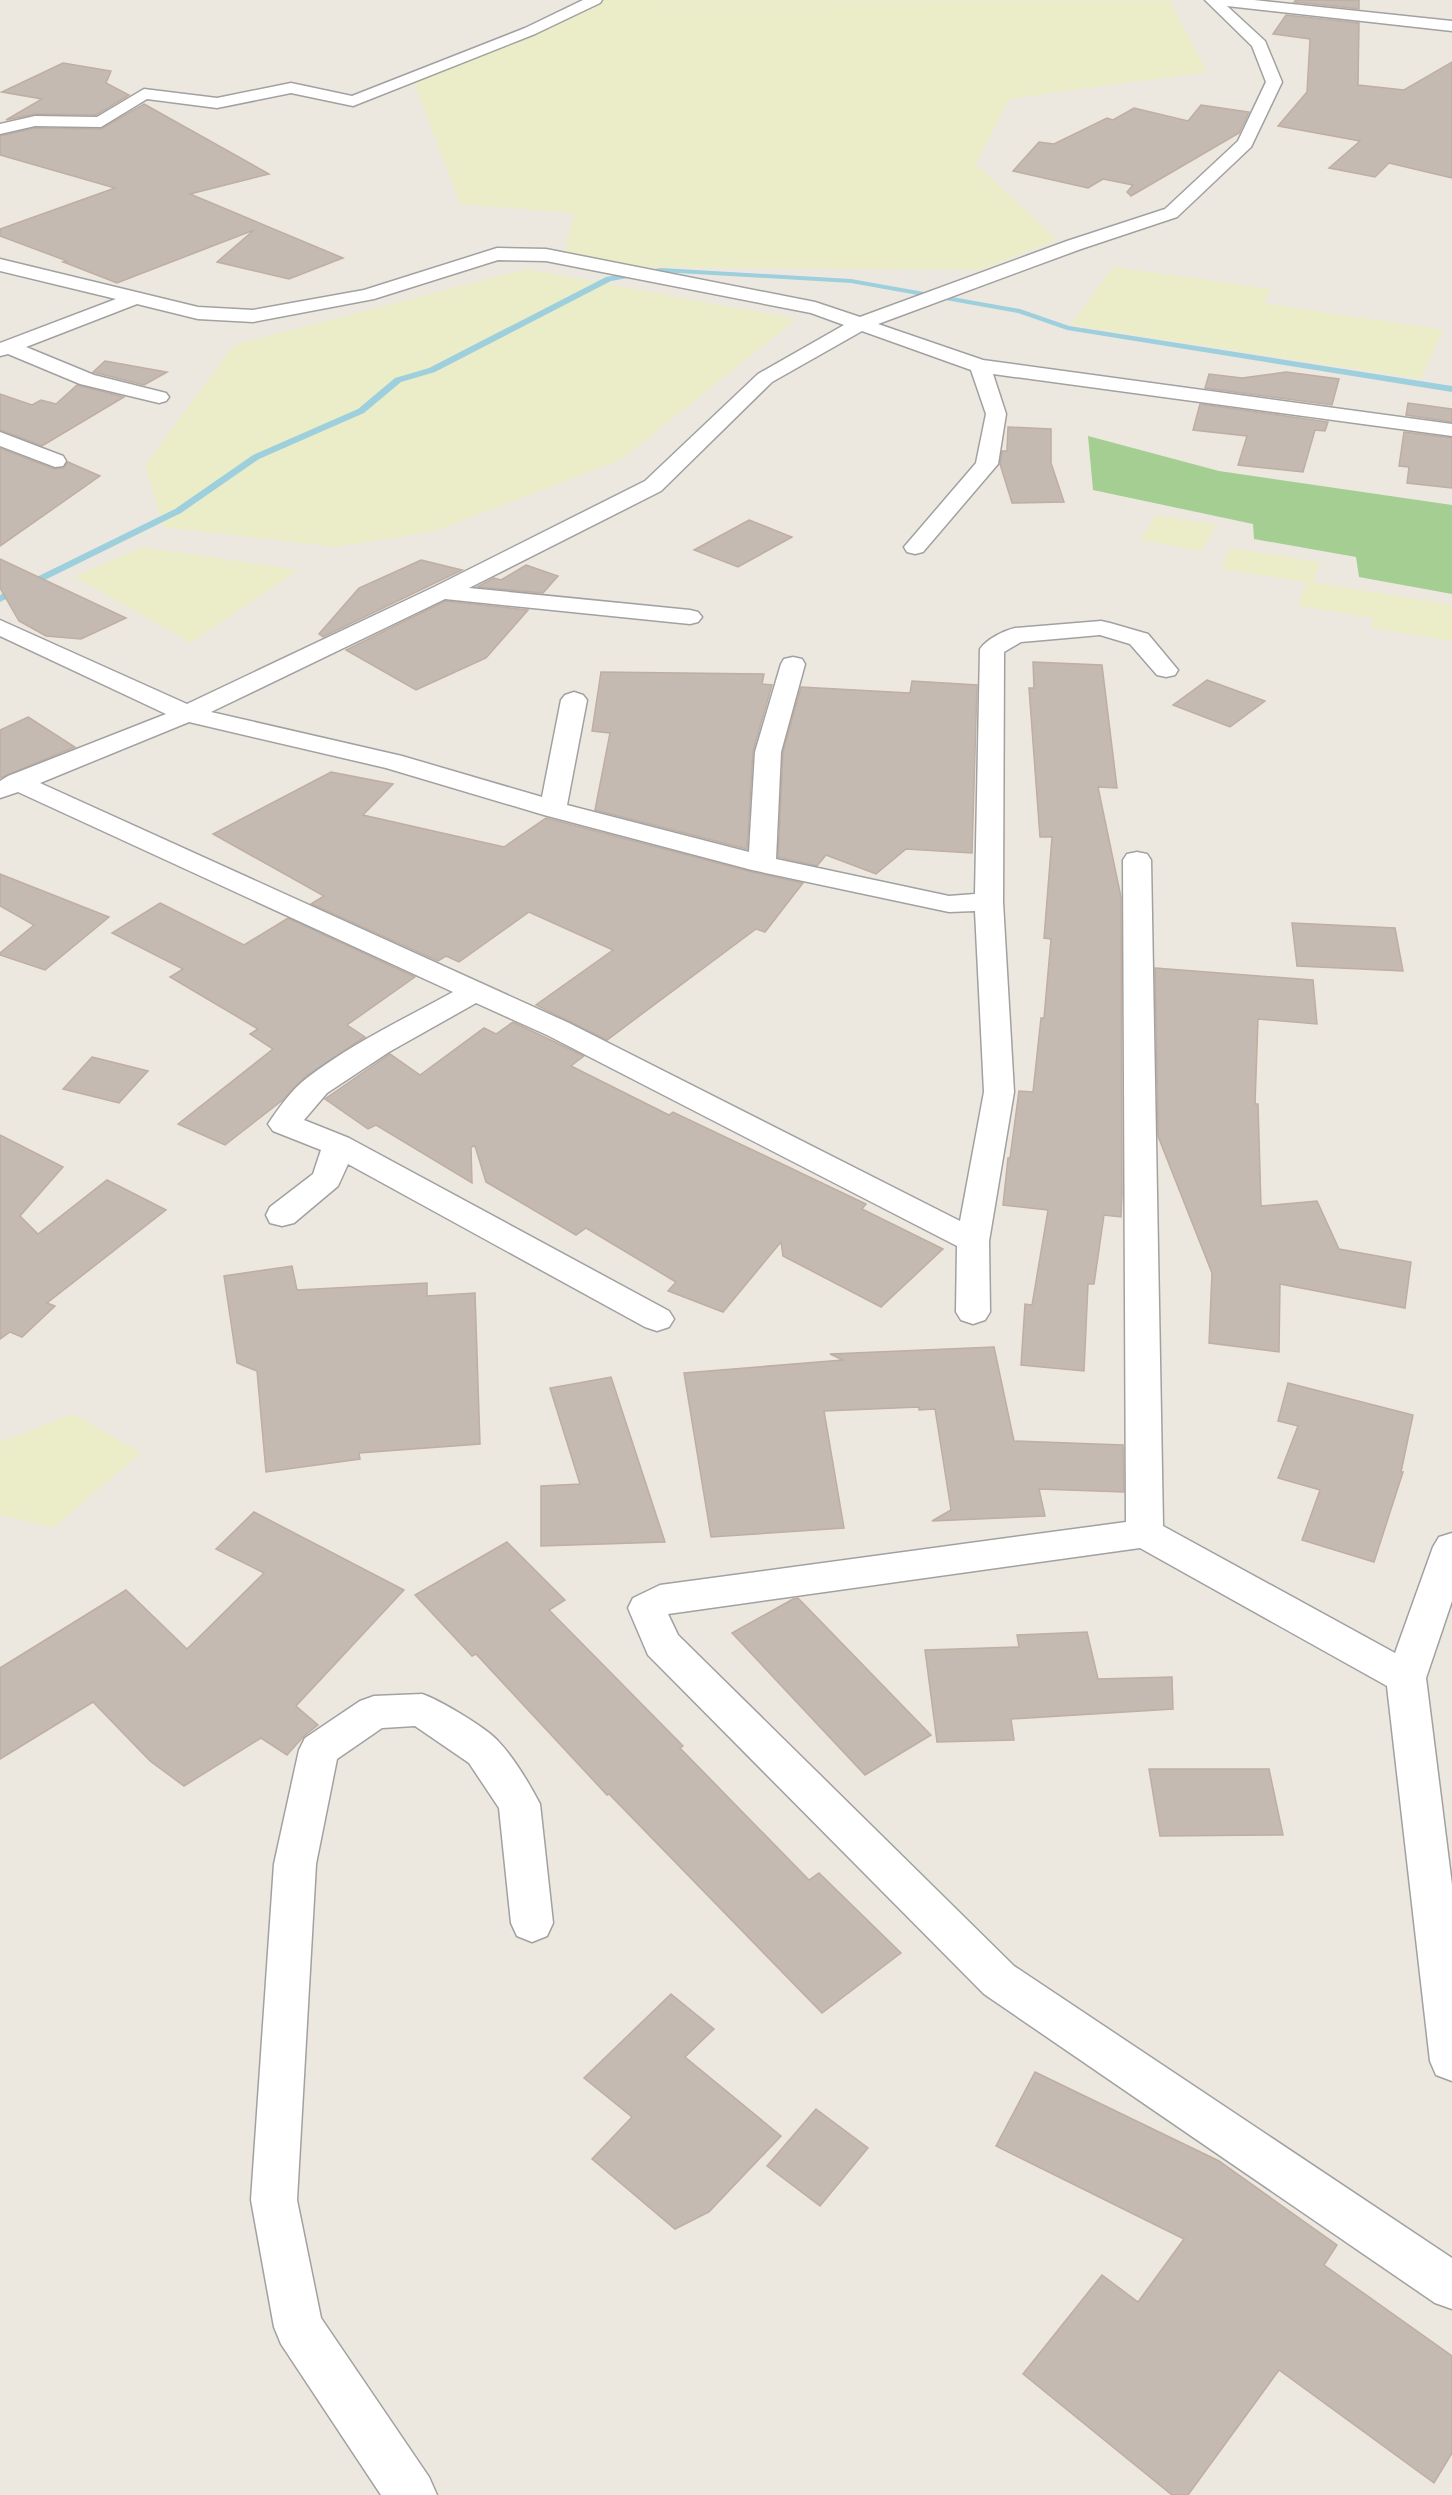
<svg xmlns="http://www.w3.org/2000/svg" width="1452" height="2495" font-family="Manrope,sans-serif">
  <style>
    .farmland { fill: #ebedc9 }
    .forest { fill: #a4ce92 }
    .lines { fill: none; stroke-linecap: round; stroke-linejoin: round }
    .stream { fill: #9dcfdd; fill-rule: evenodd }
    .building { fill: #c4bab2; stroke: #bfaea1; stroke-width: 1.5 }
    .minor-casing { stroke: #a1a1a1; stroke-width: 3 }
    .minor { fill: #fff; fill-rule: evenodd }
  </style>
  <rect width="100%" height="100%" fill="#ede8df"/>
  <g class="farmland">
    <path d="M603,0L1170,1L1207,72L1009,99L976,164L1057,240L980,270L639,267L565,252L574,213L460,204L414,82Z"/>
    <path d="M1113,267L1271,289L1264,303L1443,330L1421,379L1070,325Z"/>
    <path d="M526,269L796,319L621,460L435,531L336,547L164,527L145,465L234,345Z"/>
    <path d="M1156,515L1216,525L1201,551L1141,540Z"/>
    <path d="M142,547L298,570L191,643L75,577Z"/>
    <path d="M1230,548L1320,562L1313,582L1452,605V641L1371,628L1374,618L1298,606L1307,582L1221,569Z"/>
    <path d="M74,1414L141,1453L53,1528L0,1515V1442Z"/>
  </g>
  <path class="forest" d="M1088,436L1219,471L1452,505V594L1359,577L1356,557L1254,539L1253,524L1093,490Z"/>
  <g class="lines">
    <path class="stream" d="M661,268L851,279L1020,309L1069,326L1452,386V392L1067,330L1018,313L851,283L661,272L611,281L435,372L401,382L364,413L259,459L181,513L0,602V595L175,509L253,455L358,409L395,378L429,368L606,277Z"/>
  </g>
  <g class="building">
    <path d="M1296,0H1359V9L1294,2Z"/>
    <path d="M1286,15L1359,23L1358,85L1404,90L1452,62V178L1389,163L1375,177L1329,168L1360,141L1278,126L1307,92L1310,39L1273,34Z"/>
    <path d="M63,63L111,71L106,83L129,95L96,115L35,114L6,120L42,99L2,92Z"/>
    <path d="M144,104L269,174L190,194L343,258L289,279L217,262L254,230L117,283L63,262L67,261L0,236V229L115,188L0,155V136L35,128L101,129Z"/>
    <path d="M1201,105L1249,112L1239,133L1131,196L1127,192L1133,185L1103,179L1088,188L1013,171L1039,142L1054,144L1107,118L1113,120L1134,108L1188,121Z"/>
    <path d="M105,361L167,372L144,385L93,372Z"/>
    <path d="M1286,372L1339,379L1332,405L1205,388L1209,374L1242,378Z"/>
    <path d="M77,385L124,397L42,446L0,430V394L32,405L41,400L56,404Z"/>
    <path d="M1408,403L1452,409V422L1406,415Z"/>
    <path d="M1200,404L1328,422L1325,431L1315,430L1303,472L1238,465L1247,436L1193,430Z"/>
    <path d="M1008,427L1051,429V463L1064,502L1012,503L1000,464L1002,451H1007Z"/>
    <path d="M1404,432L1452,438V488L1407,483L1409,467L1399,466Z"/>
    <path d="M0,448L54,469L63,468L68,462L100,476L0,546Z"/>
    <path d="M749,520L792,537L738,567L694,550Z"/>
    <path d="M0,559L126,618L81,639L46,636L19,621L0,588Z"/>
    <path d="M421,560L462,570L323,637L319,634L359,588Z"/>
    <path d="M526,565L558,576L543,593L477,587L494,578L501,580Z"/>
    <path d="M445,601L528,610L486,658L416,690L346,650Z"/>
    <path d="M1033,662L1102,665L1117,788L1098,787L1121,897L1122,1194L1121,1217L1104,1215L1094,1284H1088L1084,1371L1021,1365L1025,1304L1032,1305L1048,1210L1003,1205L1008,1158H1010L1019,1091L1033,1092L1041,1018H1044L1051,939L1044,938L1052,837H1040L1029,688H1034Z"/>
    <path d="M601,672L764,674L762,684L772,685L753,751L747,849L595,810L610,733L592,731Z"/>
    <path d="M1207,680L1265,701L1230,727L1173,705Z"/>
    <path d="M912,681L977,685L972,853L906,849L876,874L826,855L817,866L778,857L783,752L801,687L910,693Z"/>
    <path d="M28,717L75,747L0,778V730Z"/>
    <path d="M331,772L393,784L363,815L504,847L546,818L752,872L803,883L765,932L756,929L607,1040L536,1005L613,950L529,912L459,962L446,956L438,961L311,904L324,896L213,834Z"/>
    <path d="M0,874L109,917L45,970L0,955V953L34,925L0,906Z"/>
    <path d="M160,903L244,945L288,918L415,977L347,1025L365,1037L306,1076L284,1099L225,1145L178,1124L273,1049L250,1034L258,1029L170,977L183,969L112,933Z"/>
    <path d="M1292,923L1395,928L1403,971L1297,966Z"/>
    <path d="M1155,968L1313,980L1317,1024L1258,1019L1255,1104H1258L1261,1206L1317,1201L1339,1249L1411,1262L1405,1308L1280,1284L1279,1352L1209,1343L1212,1273L1158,1136Z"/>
    <path d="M513,1022L584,1056L571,1066L669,1115L673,1112L866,1204L862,1209L943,1249L881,1307L783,1256L781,1242L723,1312L668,1291L676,1282L586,1228L576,1235L486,1182L475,1146L471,1147L472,1183L376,1125L368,1129L325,1099L390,1054L420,1075L484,1028L496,1034Z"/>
    <path d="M92,1057L148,1071L119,1103L63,1089Z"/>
    <path d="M0,1135L63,1167L20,1216L38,1234L107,1180L166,1210L47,1303L55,1306L22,1337L10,1332L0,1339Z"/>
    <path d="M292,1266L297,1290L427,1283V1296L475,1293L480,1444L359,1453L360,1459L266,1472L257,1371L237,1363L224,1276Z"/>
    <path d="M994,1347L1014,1441L1123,1445L1124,1492L1039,1489L1045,1516L932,1521L951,1510L935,1409L919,1410V1407L824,1411L844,1528L711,1537L684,1373L843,1360L830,1354Z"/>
    <path d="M611,1377L665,1542L541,1546V1486L580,1484L550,1388Z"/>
    <path d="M1288,1383L1413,1415L1401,1472H1403L1374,1562L1302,1540L1320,1490L1278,1478L1298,1426L1278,1421Z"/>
    <path d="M254,1512L404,1590L296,1706L318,1725L304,1736L287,1755L261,1738L184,1786L150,1761L93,1702L0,1759V1668L126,1590L187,1649L264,1573L216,1549Z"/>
    <path d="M507,1542L565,1600L549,1610L683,1746L680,1748L809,1880L819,1873L901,1953L822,2013L609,1794L607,1795L476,1654L472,1656L415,1595Z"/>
    <path d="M798,1598L931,1735L865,1775L732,1633L793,1599Z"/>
    <path d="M1087,1632L1098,1679L1172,1677L1173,1709L1011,1719L1014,1740L937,1742L925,1650L1019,1647L1017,1635Z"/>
    <path d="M1149,1769H1269L1283,1835L1160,1836Z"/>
    <path d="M671,1994L714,2029L685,2057L781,2136L709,2212L675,2229L592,2159L632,2117L584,2078Z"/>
    <path d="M1035,2072L1219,2161L1337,2245L1324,2265L1452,2356V2453L1434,2483L1279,2370L1188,2495H1172L1023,2374L1102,2275L1138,2302L1184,2239L996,2146Z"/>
    <path d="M816,2109L868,2148L820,2206L767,2166Z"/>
  </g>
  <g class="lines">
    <g class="minor-casing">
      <g id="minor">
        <path d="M583,0H602L600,3L535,34L353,106L291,93L217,108L147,99L101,127L35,126L0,134V124L35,116L97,117L144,89L217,98L291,83L352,96L525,28Z"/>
        <path d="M1205,0H1254L1452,21V31L1227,6L1265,41L1282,82L1251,147L1177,217L1081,249L878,324L983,360L1452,424V436L993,374L1006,414L998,464L923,552L915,554L907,552L904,547L976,463L986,414L971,370L862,331L772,382L661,491L469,588L690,610L698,612L702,617L698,622L690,624L445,599L211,712L402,756L542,797L561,700L565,695L574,692L583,695L587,700L567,805L749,852L755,752L781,664L784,659L793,657L802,659L805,664L781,752L776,859L949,896L975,894L980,649C987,639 1003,631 1015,628L1101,621L1110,623L1148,634L1178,670L1175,675L1166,677L1157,675L1130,644L1100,635L1021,642L1004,652L1003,902L1014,1092L989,1241L990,1312L985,1320L973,1324L961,1320L956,1312L957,1246L547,1035L476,1003L389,1052L327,1093L304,1120L349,1138L669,1311L674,1319L669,1327L657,1331L645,1327L348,1164L338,1186L294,1223L282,1226L270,1223L266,1215L270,1207L313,1174L321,1150L273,1131L268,1124C278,1109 292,1089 307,1078C351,1044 404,1019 453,992L18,792L0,798V781L8,776L166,714L0,636V620L187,704L434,587L645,481L758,374L844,325L811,313L546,261L498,260L374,299L253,322L198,319L137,304L26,347L94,375L166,393L169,397L166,401L159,403L80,384L8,354L0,356V343L116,299L0,271V259L198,307L253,310L364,290L497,248L546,249L815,302L860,317L1067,241L1165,209L1238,141L1266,82L1252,46ZM189,722L386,768L544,815L752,870L949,912L975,911L984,1092L960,1221L569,1023L40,783Z"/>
        <path d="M0,432L63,456L66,461L63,466L55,467L0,446Z"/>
        <path d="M1137,852L1147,854L1151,860L1163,1526L1395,1653L1433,1547L1439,1537L1452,1533V1601L1426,1678L1452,1885V2081L1436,2075L1430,2061L1387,1686L1140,1548L668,1614L678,1635L1014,1966L1452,2258V2309L1435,2303L984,1994L648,1655L628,1608L633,1598L660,1585L1126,1522L1123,860L1127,854Z"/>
        <path d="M422,1694C438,1699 487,1728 498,1741C514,1758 529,1783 540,1804L553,1923L547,1936L532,1942L517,1936L511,1923L499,1808L469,1763L415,1726L382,1728L337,1759L316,1864L297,2200L321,2318L429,2477L437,2495H381L281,2344L274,2327L251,2200L274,1864L299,1750L305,1738L360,1701L374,1696Z"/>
      </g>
    </g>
    <use href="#minor" class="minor"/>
  </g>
</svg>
